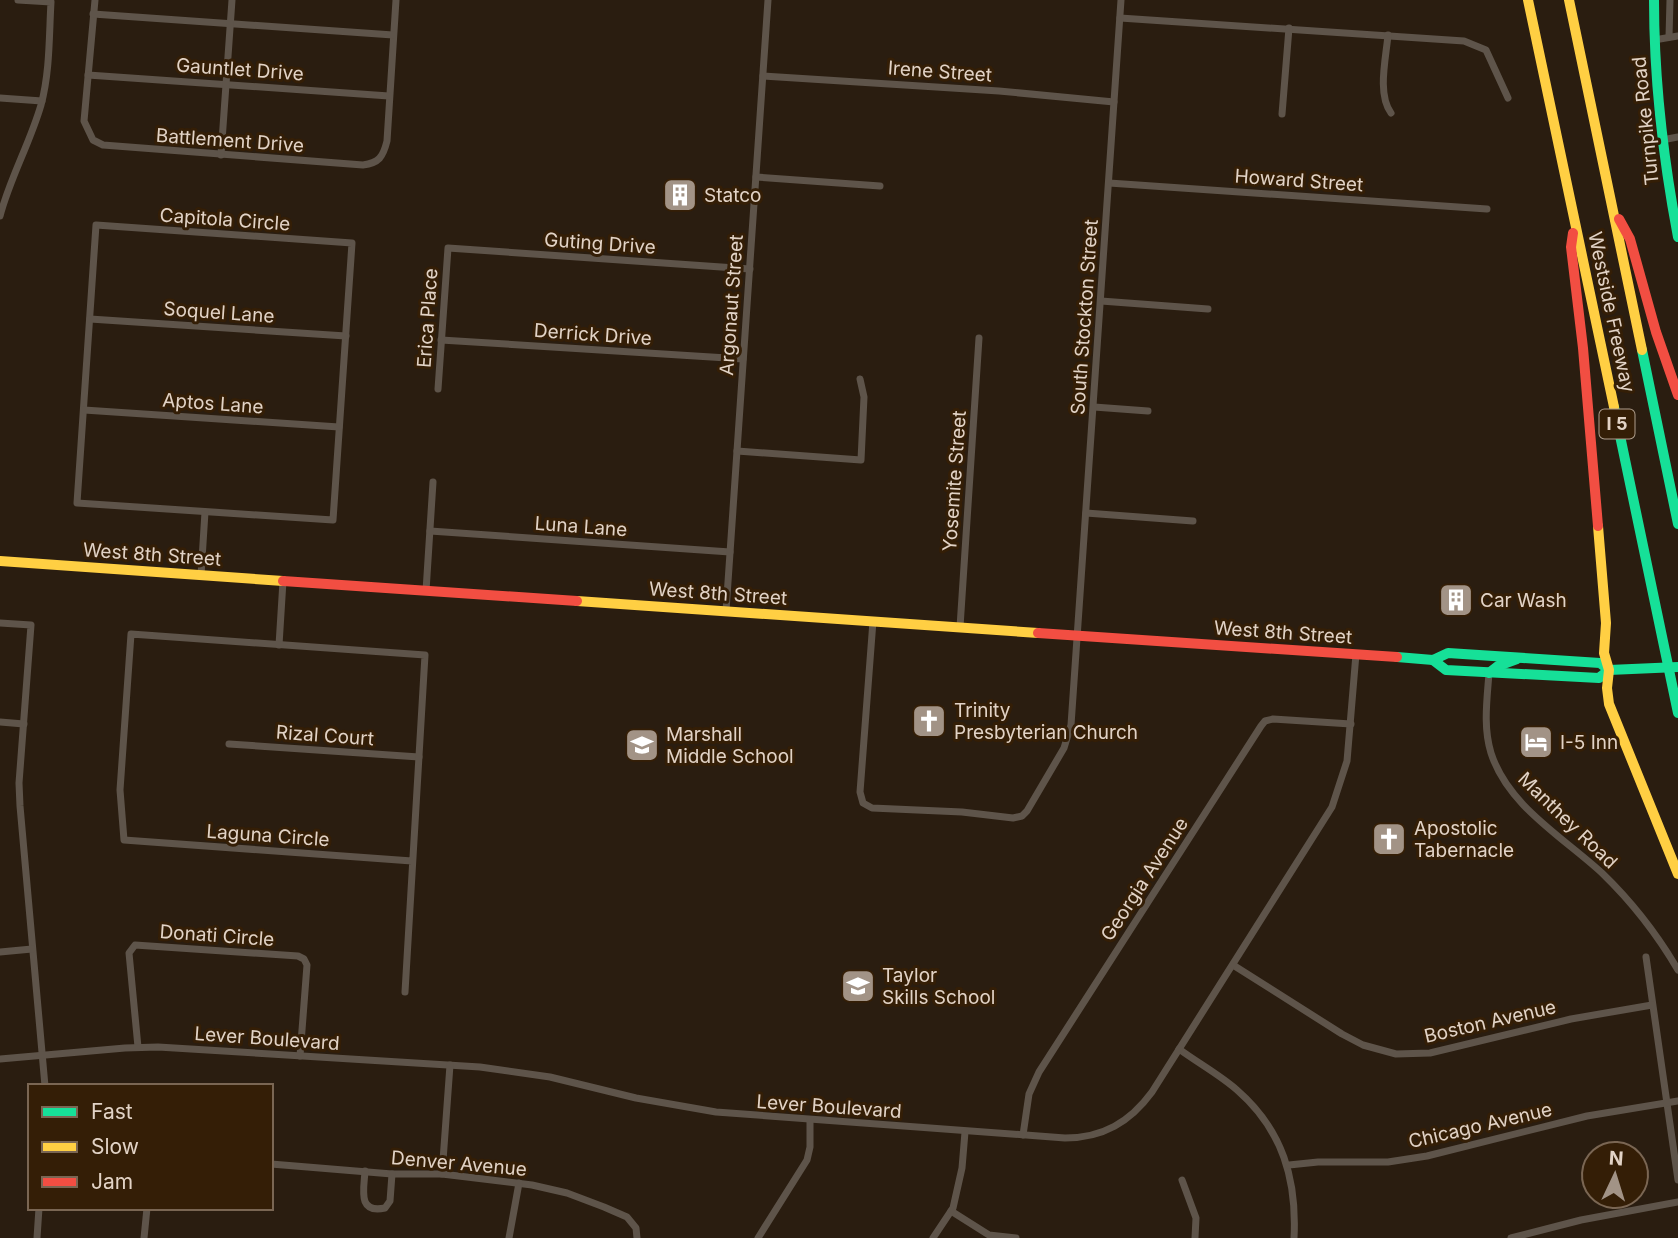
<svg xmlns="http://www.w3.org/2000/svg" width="1678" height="1238" font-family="Inter,sans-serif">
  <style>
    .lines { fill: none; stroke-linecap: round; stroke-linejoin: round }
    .street { stroke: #5e544a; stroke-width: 7 }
    .fast { stroke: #16e098; stroke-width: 10 }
    .slow { stroke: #ffcf43; stroke-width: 10 }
    .jam { stroke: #f24e42; stroke-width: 10 }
    .labels { text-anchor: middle; stroke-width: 6; stroke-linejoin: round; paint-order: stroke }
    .shield { fill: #341e06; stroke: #ae9d8c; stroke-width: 2 }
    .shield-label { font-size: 18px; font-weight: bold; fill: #e2d3c6 }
    .street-label { font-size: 19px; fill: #e2d3c6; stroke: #341e06 }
    .poi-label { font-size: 19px; fill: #e2d3c6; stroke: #341e06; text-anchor: start }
  </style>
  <rect width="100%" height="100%" fill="#2a1d10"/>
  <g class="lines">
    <g class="street">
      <path d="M95,0L84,121L93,140L103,145L363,165C379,163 383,157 387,141L396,0"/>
      <path d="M93,14L393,35"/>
      <path d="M1120,18L1464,41L1486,50L1508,98"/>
      <path d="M1388,35C1386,58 1377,94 1391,113"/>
      <path d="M1669,37L1670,0"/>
      <path d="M1654,40L1678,36"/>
      <path d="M88,75L389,96"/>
      <path d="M763,76L999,91L1114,102"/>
      <path d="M0,98L42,101"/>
      <path d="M1282,114L1289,28"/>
      <path d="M1662,140L1678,137"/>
      <path d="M221,155L232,0"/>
      <path d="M756,177L880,186"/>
      <path d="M1109,183L1487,209"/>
      <path d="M0,216C10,178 30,143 41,105C50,72 49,36 51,2L18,0"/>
      <path d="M96,225L352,243L333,520L77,503Z"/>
      <path d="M1101,301L1208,309"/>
      <path d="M90,319L346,336"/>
      <path d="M441,340L743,359"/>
      <path d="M438,389L448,248L750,269"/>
      <path d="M1094,407L1148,411"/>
      <path d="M84,410L339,427"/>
      <path d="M737,451L861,460L864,397L860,379"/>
      <path d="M1086,513L1193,521"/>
      <path d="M430,531L730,552"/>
      <path d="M201,575L205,512"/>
      <path d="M426,591L433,482"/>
      <path d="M726,611L768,0"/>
      <path d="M873,621L860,792L863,803L872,808L962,812L1013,818L1022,816L1027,811L1064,748L1071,725L1121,0"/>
      <path d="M0,623L31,625L19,783L20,806L45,1086"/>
      <path d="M960,627L979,338"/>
      <path d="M279,645L283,581"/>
      <path d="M1489,673C1487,700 1483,727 1491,753C1508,806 1563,837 1602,873C1632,902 1657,934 1678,970"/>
      <path d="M0,722L24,724"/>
      <path d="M229,744L419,757"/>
      <path d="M0,952L32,949"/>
      <path d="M1646,957L1678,1180"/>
      <path d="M1233,965L1342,1034L1363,1045L1396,1054L1430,1053L1571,1019L1652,1005"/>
      <path d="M405,992L425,655L131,634L120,790L124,840L412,861"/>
      <path d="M138,1047L129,953L135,945L298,956L304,959L307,965L300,1056"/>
      <path d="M1179,1049C1198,1063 1220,1075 1237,1090C1283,1130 1297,1180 1294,1238"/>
      <path d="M0,1059L125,1048L158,1047L480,1067L550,1077L636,1098L716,1112L1065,1138C1103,1138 1130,1122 1152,1092L1332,807L1347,761L1356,654"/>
      <path d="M1023,1135L1029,1094L1039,1072L1261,726L1265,721L1273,719L1351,724"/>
      <path d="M271,1164L392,1174H442L532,1185L567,1193L604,1207L627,1217L636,1228L637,1238"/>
      <path d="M1289,1165L1318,1162H1388L1427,1156L1587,1116L1678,1101"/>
      <path d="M365,1171C364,1189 357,1214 385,1208L390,1201L392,1174"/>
      <path d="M442,1174L450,1065"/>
      <path d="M1182,1180L1196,1218L1195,1238"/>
      <path d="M951,1211L989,1235L1016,1238"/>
      <path d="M37,1238L39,1208"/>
      <path d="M144,1238L147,1208"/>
      <path d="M509,1238L519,1183"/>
      <path d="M758,1238L807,1160L810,1147V1120"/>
      <path d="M933,1238L953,1208L962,1168L965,1132"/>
      <path d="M1511,1238L1581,1220L1678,1202"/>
    </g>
    <g class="fast">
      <path d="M1654,0C1654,80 1663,158 1678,237"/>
      <path d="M1642,350L1678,524"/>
      <path d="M1614,407L1678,713"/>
      <path d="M1397,657L1433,660L1448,653L1600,663L1609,670L1678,667"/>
      <path d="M1433,660L1446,670L1599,678L1609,670"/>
      <path d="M1489,673L1498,666L1517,659"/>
    </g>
    <g class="slow">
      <path d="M1528,0L1614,407"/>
      <path d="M1569,0L1642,350"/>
      <path d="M1598,526L1606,623L1604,653L1609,670L1607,688L1609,704L1678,874"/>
      <path d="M0,561L283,581"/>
      <path d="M577,601L1038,633"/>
    </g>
    <g class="jam">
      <path d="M1619,219L1630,239L1656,332L1678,395"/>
      <path d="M1573,233L1571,247L1583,348L1598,526"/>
      <path d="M283,581L577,601"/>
      <path d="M1038,633L1397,657"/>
    </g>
  </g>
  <defs>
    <g id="building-square" transform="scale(1.75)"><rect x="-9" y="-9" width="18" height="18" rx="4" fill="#a29386" stroke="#341e06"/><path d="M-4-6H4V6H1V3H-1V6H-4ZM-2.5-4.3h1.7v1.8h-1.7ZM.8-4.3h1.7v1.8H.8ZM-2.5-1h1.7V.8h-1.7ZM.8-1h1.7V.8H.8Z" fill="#fff"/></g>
    <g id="church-square" transform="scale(1.75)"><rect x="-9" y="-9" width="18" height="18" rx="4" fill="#a29386" stroke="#341e06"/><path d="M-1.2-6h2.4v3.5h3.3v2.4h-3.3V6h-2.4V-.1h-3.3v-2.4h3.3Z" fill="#fff"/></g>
    <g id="hotel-square" transform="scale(1.75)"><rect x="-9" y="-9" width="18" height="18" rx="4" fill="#a29386" stroke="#341e06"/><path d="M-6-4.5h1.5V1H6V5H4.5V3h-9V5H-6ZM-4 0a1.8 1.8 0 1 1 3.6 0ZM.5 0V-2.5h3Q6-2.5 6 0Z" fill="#fff"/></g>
    <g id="school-square" transform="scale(1.75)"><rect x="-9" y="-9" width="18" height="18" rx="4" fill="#a29386" stroke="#341e06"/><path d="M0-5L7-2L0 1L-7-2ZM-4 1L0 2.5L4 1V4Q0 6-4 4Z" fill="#fff"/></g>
  </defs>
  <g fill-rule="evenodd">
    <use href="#building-square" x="680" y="195"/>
    <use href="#building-square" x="1456" y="600"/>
    <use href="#church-square" x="929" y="721"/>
    <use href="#hotel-square" x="1536" y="742"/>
    <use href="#school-square" x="642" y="745"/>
    <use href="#church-square" x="1389" y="839"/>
    <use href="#school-square" x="858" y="986"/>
  </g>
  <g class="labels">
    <rect class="shield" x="1599.5" y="409.5" width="35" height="29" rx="5"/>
    <g class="shield-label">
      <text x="1617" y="430">I 5</text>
    </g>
    <g class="street-label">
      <text transform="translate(240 69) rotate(4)" y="7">Gauntlet Drive</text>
      <text transform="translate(940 71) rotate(4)" y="7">Irene Street</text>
      <text transform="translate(1645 121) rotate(-96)" y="7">Turnpike Road</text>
      <text transform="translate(230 140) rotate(4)" y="7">Battlement Drive</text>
      <text transform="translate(1299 180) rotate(4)" y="7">Howard Street</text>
      <text transform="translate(225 219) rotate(4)" y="7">Capitola Circle</text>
      <text transform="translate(600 243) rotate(4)" y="7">Guting Drive</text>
      <text transform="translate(731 305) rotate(-86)" y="7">Argonaut Street</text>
      <text transform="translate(219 312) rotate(4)" y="7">Soquel Lane</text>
      <text transform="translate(1612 312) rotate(78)" y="7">Westside Freeway</text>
      <text transform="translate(1084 317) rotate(-86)" y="7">South Stockton Street</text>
      <text transform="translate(427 318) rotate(-86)" y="7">Erica Place</text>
      <text transform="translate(593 334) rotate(4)" y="7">Derrick Drive</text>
      <text transform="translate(213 403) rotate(4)" y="7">Aptos Lane</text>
      <text transform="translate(954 481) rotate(-86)" y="7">Yosemite Street</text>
      <text transform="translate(581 526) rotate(4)" y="7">Luna Lane</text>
      <text transform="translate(152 554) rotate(4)" y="7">West 8th Street</text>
      <text transform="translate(718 593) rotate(4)" y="7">West 8th Street</text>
      <text transform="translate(1283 632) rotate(4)" y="7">West 8th Street</text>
      <text transform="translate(325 735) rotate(4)" y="7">Rizal Court</text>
      <text transform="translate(1568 820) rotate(44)" y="7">Manthey Road</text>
      <text transform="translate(268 835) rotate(4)" y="7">Laguna Circle</text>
      <text transform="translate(1144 879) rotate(-57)" y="7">Georgia Avenue</text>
      <text transform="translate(217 935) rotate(4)" y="7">Donati Circle</text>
      <text transform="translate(1490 1021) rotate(-13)" y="7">Boston Avenue</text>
      <text transform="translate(267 1038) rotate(4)" y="7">Lever Boulevard</text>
      <text transform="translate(829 1106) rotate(4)" y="7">Lever Boulevard</text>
      <text transform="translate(1480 1125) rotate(-13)" y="7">Chicago Avenue</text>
      <text transform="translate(459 1163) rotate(5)" y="7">Denver Avenue</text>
    </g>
    <g class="poi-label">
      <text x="704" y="202">Statco</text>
      <text x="1480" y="607">Car Wash</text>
      <text x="954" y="717">Trinity<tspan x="954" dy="22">Presbyterian Church</tspan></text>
      <text x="666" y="741">Marshall<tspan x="666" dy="22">Middle School</tspan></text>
      <text x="1560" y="749">I-5 Inn</text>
      <text x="1414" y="835">Apostolic<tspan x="1414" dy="22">Tabernacle</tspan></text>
      <text x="882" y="982">Taylor<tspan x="882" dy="22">Skills School</tspan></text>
    </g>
  </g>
  <rect x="28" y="1084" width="245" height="126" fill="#341e06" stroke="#7a6653" stroke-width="2"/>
  <rect x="42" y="1107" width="35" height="10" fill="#16e098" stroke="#7a6653" stroke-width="2"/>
  <text x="91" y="1119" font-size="21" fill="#e2d3c6">Fast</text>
  <rect x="42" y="1142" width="35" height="10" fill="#ffcf43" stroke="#7a6653" stroke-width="2"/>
  <text x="91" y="1154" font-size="21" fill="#e2d3c6">Slow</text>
  <rect x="42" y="1177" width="35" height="10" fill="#f24e42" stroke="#7a6653" stroke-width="2"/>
  <text x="91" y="1189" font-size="21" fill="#e2d3c6">Jam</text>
  <g transform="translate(1615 1175) rotate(4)"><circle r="33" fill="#341e06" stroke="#7a6653" stroke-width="2"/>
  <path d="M0-5L12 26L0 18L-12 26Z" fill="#a29386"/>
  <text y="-10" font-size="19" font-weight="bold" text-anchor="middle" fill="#e2d3c6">N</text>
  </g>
</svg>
